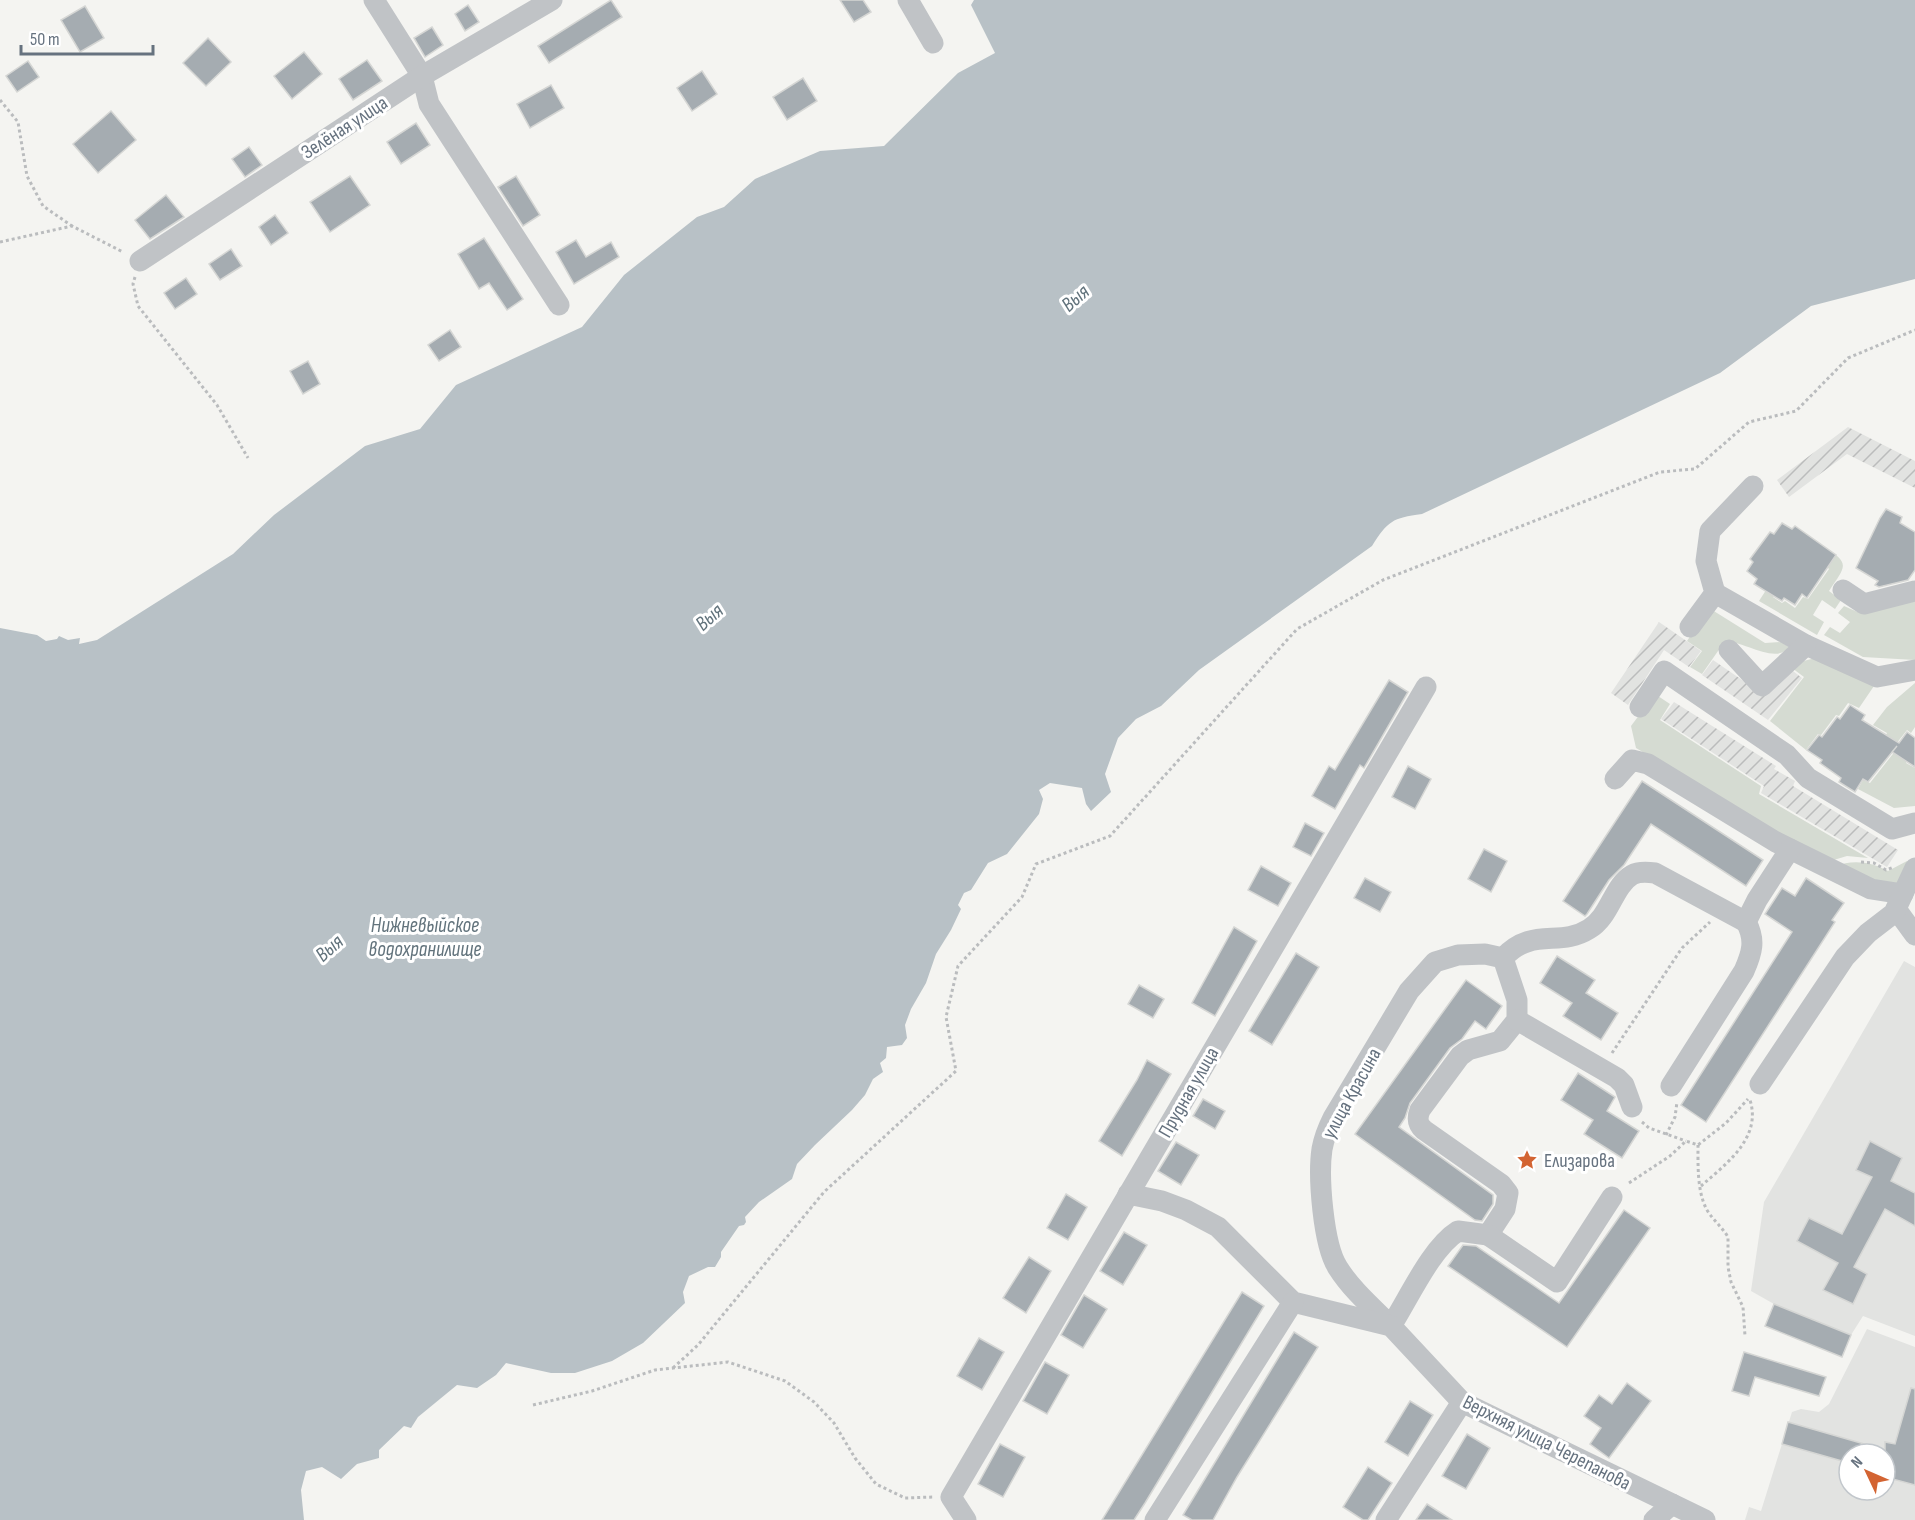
<svg xmlns="http://www.w3.org/2000/svg" width="1915" height="1520" font-family="'Sofia Sans Condensed',sans-serif">
  <style>
    .built { fill: #e2e3e1; fill-rule: evenodd }
    .industrial { fill: url(#industrial-furrows) }
    .grass { fill: #d5dbd2 }
    .water { fill: #b8c1c6 }
    .building { fill: #a5acb1; stroke: #d5d6d4; stroke-width: 1.5 }
    .lines { fill: none; stroke-linecap: round; stroke-linejoin: round }
    .path { stroke: #babcbe; stroke-width: 3; stroke-dasharray: 3 3; stroke-linecap: butt }
    .minor { stroke: #c0c3c6; stroke-width: 21 }
    .labels { text-anchor: middle; stroke-width: 6; stroke-linejoin: round; paint-order: stroke }
    .street-label { font-size: 20px; fill: #66727f; stroke: #fff }
    .poi-label { font-size: 20px; fill: #66727f; stroke: #fff; text-anchor: start }
    .water-label { font-size: 21px; font-style: italic; fill: #62737c; stroke: #fff }
  </style>
  <defs>
    <pattern id="industrial-furrows" width="10" height="10" patternUnits="userSpaceOnUse" patternTransform="scale(1.5)"><rect width="10" height="10" fill="#e2e3e1"/><path d="M-1 1l2-2M0 10L10 0M9 11l2-2" fill="none" stroke="#bbbcbc"/></pattern>
  </defs>
  <rect width="100%" height="100%" fill="#f4f4f1"/>
  <g class="built">
    <path d="M1904,961L1915,967V1336L1863,1316L1851,1335L1774,1304L1751,1291L1764,1202Z"/>
    <path d="M1867,1329L1915,1347V1520H1745L1749,1507L1761,1511L1792,1412L1801,1409L1819,1412L1829,1404ZM1849,1454H1885V1490H1849Z"/>
  </g>
  <g class="industrial">
    <path d="M1848,427L1915,461V488L1847,454L1789,497L1777,480Z"/>
    <path d="M1659,622L1701,651L1689,667L1664,650L1628,705L1611,693Z"/>
    <path d="M1713,660L1761,693L1784,664L1802,678L1768,720L1702,675Z"/>
    <path d="M1674,702L1776,766L1774,769L1795,781L1793,786L1898,850L1887,867L1761,793L1764,786L1661,719Z"/>
  </g>
  <g class="grass">
    <path d="M1823,546C1851,564 1846,565 1829,591L1841,600L1835,609L1822,600L1813,615L1824,622L1817,635L1759,601L1768,587L1775,592L1773,597L1782,603L1785,601L1795,608L1803,597L1808,599L1829,569L1825,565Z"/>
    <path d="M1915,601V660L1863,657L1824,635L1830,627L1840,633L1850,622L1838,613L1844,606L1860,613Z"/>
    <path d="M1709,608L1765,643L1781,642L1789,647C1777,665 1743,641 1725,641L1702,674L1690,667L1702,651L1687,641Z"/>
    <path d="M1823,656L1874,686L1859,708L1848,703L1839,716L1836,715L1821,735L1818,734L1806,750L1770,721L1804,677L1788,665Z"/>
    <path d="M1915,683V727L1911,733L1907,730L1896,744L1885,737L1887,733L1873,725L1887,707Z"/>
    <path d="M1655,694L1670,704L1660,720L1761,786L1759,794L1868,858L1847,856L1827,862L1636,748L1631,726Z"/>
    <path d="M1896,750L1908,758L1906,763L1915,768V806L1894,808L1858,789L1863,780L1870,783Z"/>
    <path d="M1907,861L1911,863L1896,888L1835,867C1852,859 1871,862 1888,871Z"/>
  </g>
  <path class="water" d="M974,0H1915V279L1811,306L1720,373L1422,514C1392,518 1388,521 1372,546L1199,670L1161,706L1136,719L1118,738L1105,774L1111,792L1091,811L1086,804L1082,788L1050,783L1039,790L1043,799L1039,814L1007,854L988,863L971,890L964,893L958,905L961,909L951,930L936,954L926,983L911,1009L905,1025L907,1038L902,1045L887,1047L886,1058L880,1063L883,1072L873,1079L865,1095L852,1110L815,1145L797,1164L792,1179L759,1202L745,1217L746,1222L744,1225L739,1226L721,1252V1257L715,1267H708L689,1276L683,1292L685,1303L643,1343L612,1361L575,1373H551L506,1363L496,1375L477,1388L457,1385L418,1417L411,1428L404,1426L379,1450V1458L357,1464L341,1479L322,1467L306,1471L301,1490L304,1520H0V628L37,635L46,641L57,639L59,636L68,640L80,638L79,644L97,640L233,554L274,515L365,446L420,429L456,385L582,327L624,275L697,217L724,207L755,179L820,151L884,146L958,73L995,53L971,5Z"/>
  <g class="building">
    <path d="M611,0L622,17L549,63L538,46Z"/>
    <path d="M840,0H863L871,12L854,22Z"/>
    <path d="M468,5L479,22L465,31L455,14Z"/>
    <path d="M85,6L104,38L80,52L61,20Z"/>
    <path d="M432,27L443,45L425,57L414,38Z"/>
    <path d="M208,38L231,62L206,86L183,63Z"/>
    <path d="M304,52L322,74L292,99L274,76Z"/>
    <path d="M367,60L382,81L353,100L339,79Z"/>
    <path d="M28,61L39,77L17,92L6,76Z"/>
    <path d="M702,71L717,94L692,111L677,88Z"/>
    <path d="M803,78L817,101L787,120L773,97Z"/>
    <path d="M551,85L564,108L530,128L517,104Z"/>
    <path d="M111,111L136,140L98,173L73,144Z"/>
    <path d="M416,123L430,145L401,164L387,142Z"/>
    <path d="M249,147L262,165L245,177L232,159Z"/>
    <path d="M350,176L370,205L330,232L310,202Z"/>
    <path d="M516,176L540,215L523,226L498,187Z"/>
    <path d="M166,195L184,217L150,239L135,220Z"/>
    <path d="M275,215L288,233L271,245L259,227Z"/>
    <path d="M484,238L523,299L507,310L489,283L479,289L458,254Z"/>
    <path d="M576,240L586,257L611,242L619,257L574,284L556,252Z"/>
    <path d="M231,249L242,266L220,280L209,264Z"/>
    <path d="M186,278L197,294L175,309L164,293Z"/>
    <path d="M450,330L461,347L439,361L428,345Z"/>
    <path d="M308,361L320,384L303,394L290,371Z"/>
    <path d="M1886,509L1902,517L1900,523L1915,532V570L1908,580L1879,587L1875,585L1878,581L1856,568L1880,518Z"/>
    <path d="M1782,523L1792,529L1795,526L1836,555L1807,598L1802,594L1795,605L1784,598L1782,601L1754,584L1757,579L1747,571L1753,562L1750,559L1770,532L1774,534Z"/>
    <path d="M1389,680L1408,692L1364,768L1360,765L1335,809L1312,796L1329,766L1335,770Z"/>
    <path d="M1850,705L1865,715L1862,720L1899,743L1907,732L1915,738V767L1892,752L1897,746L1868,782L1863,779L1855,792L1839,782L1841,778L1820,763L1822,760L1807,750L1819,735L1822,737L1837,717L1840,719Z"/>
    <path d="M1408,766L1431,779L1415,809L1392,797Z"/>
    <path d="M1642,781L1763,860L1746,886L1651,824L1624,865L1609,880L1587,914L1585,916L1563,901Z"/>
    <path d="M1305,823L1324,833L1311,856L1293,847Z"/>
    <path d="M1484,849L1507,861L1491,892L1468,879Z"/>
    <path d="M1261,866L1291,883L1278,906L1248,890Z"/>
    <path d="M1365,878L1391,892L1380,912L1354,898Z"/>
    <path d="M1806,878L1844,903L1832,920L1835,922L1706,1122L1681,1105L1792,932L1765,914L1782,888L1795,896Z"/>
    <path d="M1234,927L1257,941L1215,1016L1192,1003Z"/>
    <path d="M1296,953L1319,967L1272,1045L1249,1031Z"/>
    <path d="M1557,956L1595,980L1586,993L1618,1013L1601,1040L1563,1016L1572,1003L1540,983Z"/>
    <path d="M1466,980L1502,1006L1486,1029L1475,1021L1462,1039L1450,1048L1410,1103L1405,1118L1399,1127L1493,1195V1204L1482,1221L1475,1220L1355,1134Z"/>
    <path d="M1139,985L1164,999L1153,1018L1128,1004Z"/>
    <path d="M1147,1060L1171,1074L1122,1156L1099,1141L1137,1080Z"/>
    <path d="M1578,1073L1615,1097L1607,1111L1639,1131L1622,1158L1584,1134L1593,1120L1561,1100Z"/>
    <path d="M1203,1099L1225,1111L1215,1129L1193,1116Z"/>
    <path d="M1870,1141L1902,1158L1891,1181L1915,1193V1226L1885,1209L1854,1267L1867,1274L1853,1304L1823,1290L1838,1263L1797,1241L1809,1218L1842,1234L1872,1177L1856,1170Z"/>
    <path d="M1176,1142L1199,1155L1181,1185L1158,1171Z"/>
    <path d="M1066,1194L1087,1207L1068,1240L1047,1228Z"/>
    <path d="M1624,1210L1650,1228L1567,1347L1448,1266L1463,1245L1476,1246L1559,1303Z"/>
    <path d="M1124,1232L1147,1245L1123,1285L1100,1271Z"/>
    <path d="M1029,1257L1051,1271L1026,1313L1003,1298Z"/>
    <path d="M1242,1292L1264,1306L1145,1503L1134,1520H1102Z"/>
    <path d="M1084,1295L1107,1309L1083,1348L1061,1335Z"/>
    <path d="M1774,1304L1851,1335L1842,1357L1765,1326Z"/>
    <path d="M1294,1332L1318,1347L1237,1477L1213,1520H1192L1183,1515Z"/>
    <path d="M979,1338L1004,1352L982,1390L957,1376Z"/>
    <path d="M1744,1352L1826,1377L1819,1396L1755,1377L1749,1396L1732,1391Z"/>
    <path d="M1045,1362L1069,1375L1047,1414L1023,1401Z"/>
    <path d="M1627,1383L1651,1401L1609,1458L1590,1444L1601,1428L1584,1416L1599,1395L1612,1404Z"/>
    <path d="M1911,1388L1915,1389V1485L1885,1477V1454H1849V1463L1782,1444L1788,1422L1885,1450V1442L1895,1444Z"/>
    <path d="M1410,1401L1433,1415L1408,1456L1385,1442Z"/>
    <path d="M1467,1434L1490,1448L1466,1489L1442,1476Z"/>
    <path d="M1000,1444L1025,1457L1003,1497L978,1484Z"/>
    <path d="M1368,1467L1392,1483L1368,1520H1363L1343,1507Z"/>
    <path d="M1427,1504L1452,1520H1416Z"/>
  </g>
  <g class="lines">
    <g class="path">
      <path d="M0,100L18,122L27,176L43,206L72,226"/>
      <path d="M0,242L72,226L123,252"/>
      <path d="M135,277L133,284L138,306L217,405L248,458"/>
      <path d="M1861,862L1874,863L1886,870L1894,867"/>
      <path d="M1612,1053L1682,948L1710,922"/>
      <path d="M1642,1122L1649,1128L1686,1141"/>
      <path d="M1666,1135L1675,1117L1677,1102"/>
      <path d="M1698,1145C1698,1165 1697,1192 1707,1210C1713,1220 1722,1227 1728,1237V1267L1731,1282L1743,1307L1745,1336"/>
      <path d="M1629,1183L1670,1156L1686,1141L1698,1145L1726,1123L1748,1099"/>
      <path d="M1701,1186C1726,1164 1762,1138 1750,1100"/>
      <path d="M673,1368L698,1345L824,1192L956,1071L946,1017L958,966L1022,897L1036,864L1110,836L1297,629L1383,580L1660,472L1695,469L1749,422L1796,411L1848,358L1915,330"/>
      <path d="M533,1405L592,1391L655,1370L728,1362L785,1381L814,1402L834,1423L855,1458L876,1484L905,1498L934,1497"/>
    </g>
    <g class="minor">
      <path d="M374,0L422,76L429,104L559,305"/>
      <path d="M908,0L933,43"/>
      <path d="M140,261L422,76L552,0"/>
      <path d="M1843,590L1864,604L1915,591"/>
      <path d="M1715,593L1806,645L1877,677L1915,670"/>
      <path d="M1690,627L1715,593L1706,561L1710,531L1753,486"/>
      <path d="M1729,650L1762,686L1806,645"/>
      <path d="M1640,707L1664,671L1787,755L1808,778L1892,829L1915,823"/>
      <path d="M1615,779L1632,760L1648,764L1776,842L1871,889L1903,894"/>
      <path d="M1896,909L1915,935"/>
      <path d="M1503,958L1517,1000V1020L1500,1041L1468,1050L1460,1056L1420,1110C1417,1118 1417,1124 1424,1130L1501,1184L1508,1193L1505,1209L1488,1235L1458,1231C1431,1248 1409,1298 1391,1326C1373,1308 1352,1290 1338,1268C1323,1245 1318,1176 1322,1149C1324,1138 1328,1128 1333,1118L1409,991L1435,962L1458,955L1485,954L1503,958C1533,926 1559,948 1589,929C1610,917 1613,886 1632,875C1639,871 1648,872 1655,873L1746,922L1757,900L1790,849"/>
      <path d="M1517,1020L1617,1078L1624,1085L1632,1107"/>
      <path d="M1760,1084L1845,957L1868,933L1894,913L1915,868"/>
      <path d="M1671,1086L1744,971C1752,953 1756,940 1746,922"/>
      <path d="M1128,1194L1162,1201L1186,1210L1218,1227L1293,1302L1391,1326L1462,1402L1705,1520"/>
      <path d="M1488,1235L1557,1282L1612,1197"/>
      <path d="M966,1520L951,1497L1426,687"/>
      <path d="M1155,1520L1293,1302"/>
      <path d="M1386,1520L1462,1402"/>
      <path d="M1654,1520L1672,1504"/>
    </g>
  </g>
  <defs>
    <g id="sight-bare" transform="scale(1.62)"><path d="M0-6L1.8-2.2L6-1.7L2.9 1.2L3.7 5.4L0 3.3L-3.7 5.4L-2.9 1.2L-6-1.7L-1.8-2.2Z" fill="#d36432" stroke="#fff" stroke-width="2.5" paint-order="stroke"/></g>
  </defs>
  <g fill-rule="evenodd">
    <use href="#sight-bare" x="1527" y="1160"/>
  </g>
  <g class="labels">
    <g class="street-label">
      <text transform="translate(344 127) rotate(-33)" y="7">Зелёная улица</text>
      <text transform="translate(1188 1092) rotate(-60)" y="7">Прудная улица</text>
      <text transform="translate(1351 1093) rotate(-61)" y="7">улица Красина</text>
      <text transform="translate(1547 1442) rotate(27)" y="7">Верхняя улица Черепанова</text>
    </g>
    <g class="poi-label">
      <text x="1544" y="1167">Елизарова</text>
    </g>
    <g class="water-label">
      <text transform="translate(1075 298) rotate(-41)" y="7">Выя</text>
      <text transform="translate(709 617) rotate(-41)" y="7">Выя</text>
      <text x="425" y="932">Нижневыйское<tspan x="425" dy="24">водохранилище</tspan></text>
      <text transform="translate(329 948) rotate(-41)" y="7">Выя</text>
    </g>
  </g>
  <g transform="translate(1867 1472) rotate(314)"><circle r="28" fill="#ffffff" stroke="#c2c7cc" stroke-width="1.5"/>
  <path d="M0-4.5L10 22L0 15L-10 22Z" fill="#d36432"/>
  <text y="-9" font-size="16" font-weight="bold" text-anchor="middle" fill="#66727f">N</text>
  </g>
  <path d="M21 45v9h132v-9" fill="none" stroke="#66727f" stroke-width="3"/>
  <text x="30" y="45" font-size="18" fill="#66727f" stroke="#ffffff" stroke-width="4.5" paint-order="stroke">50 m</text>
</svg>
